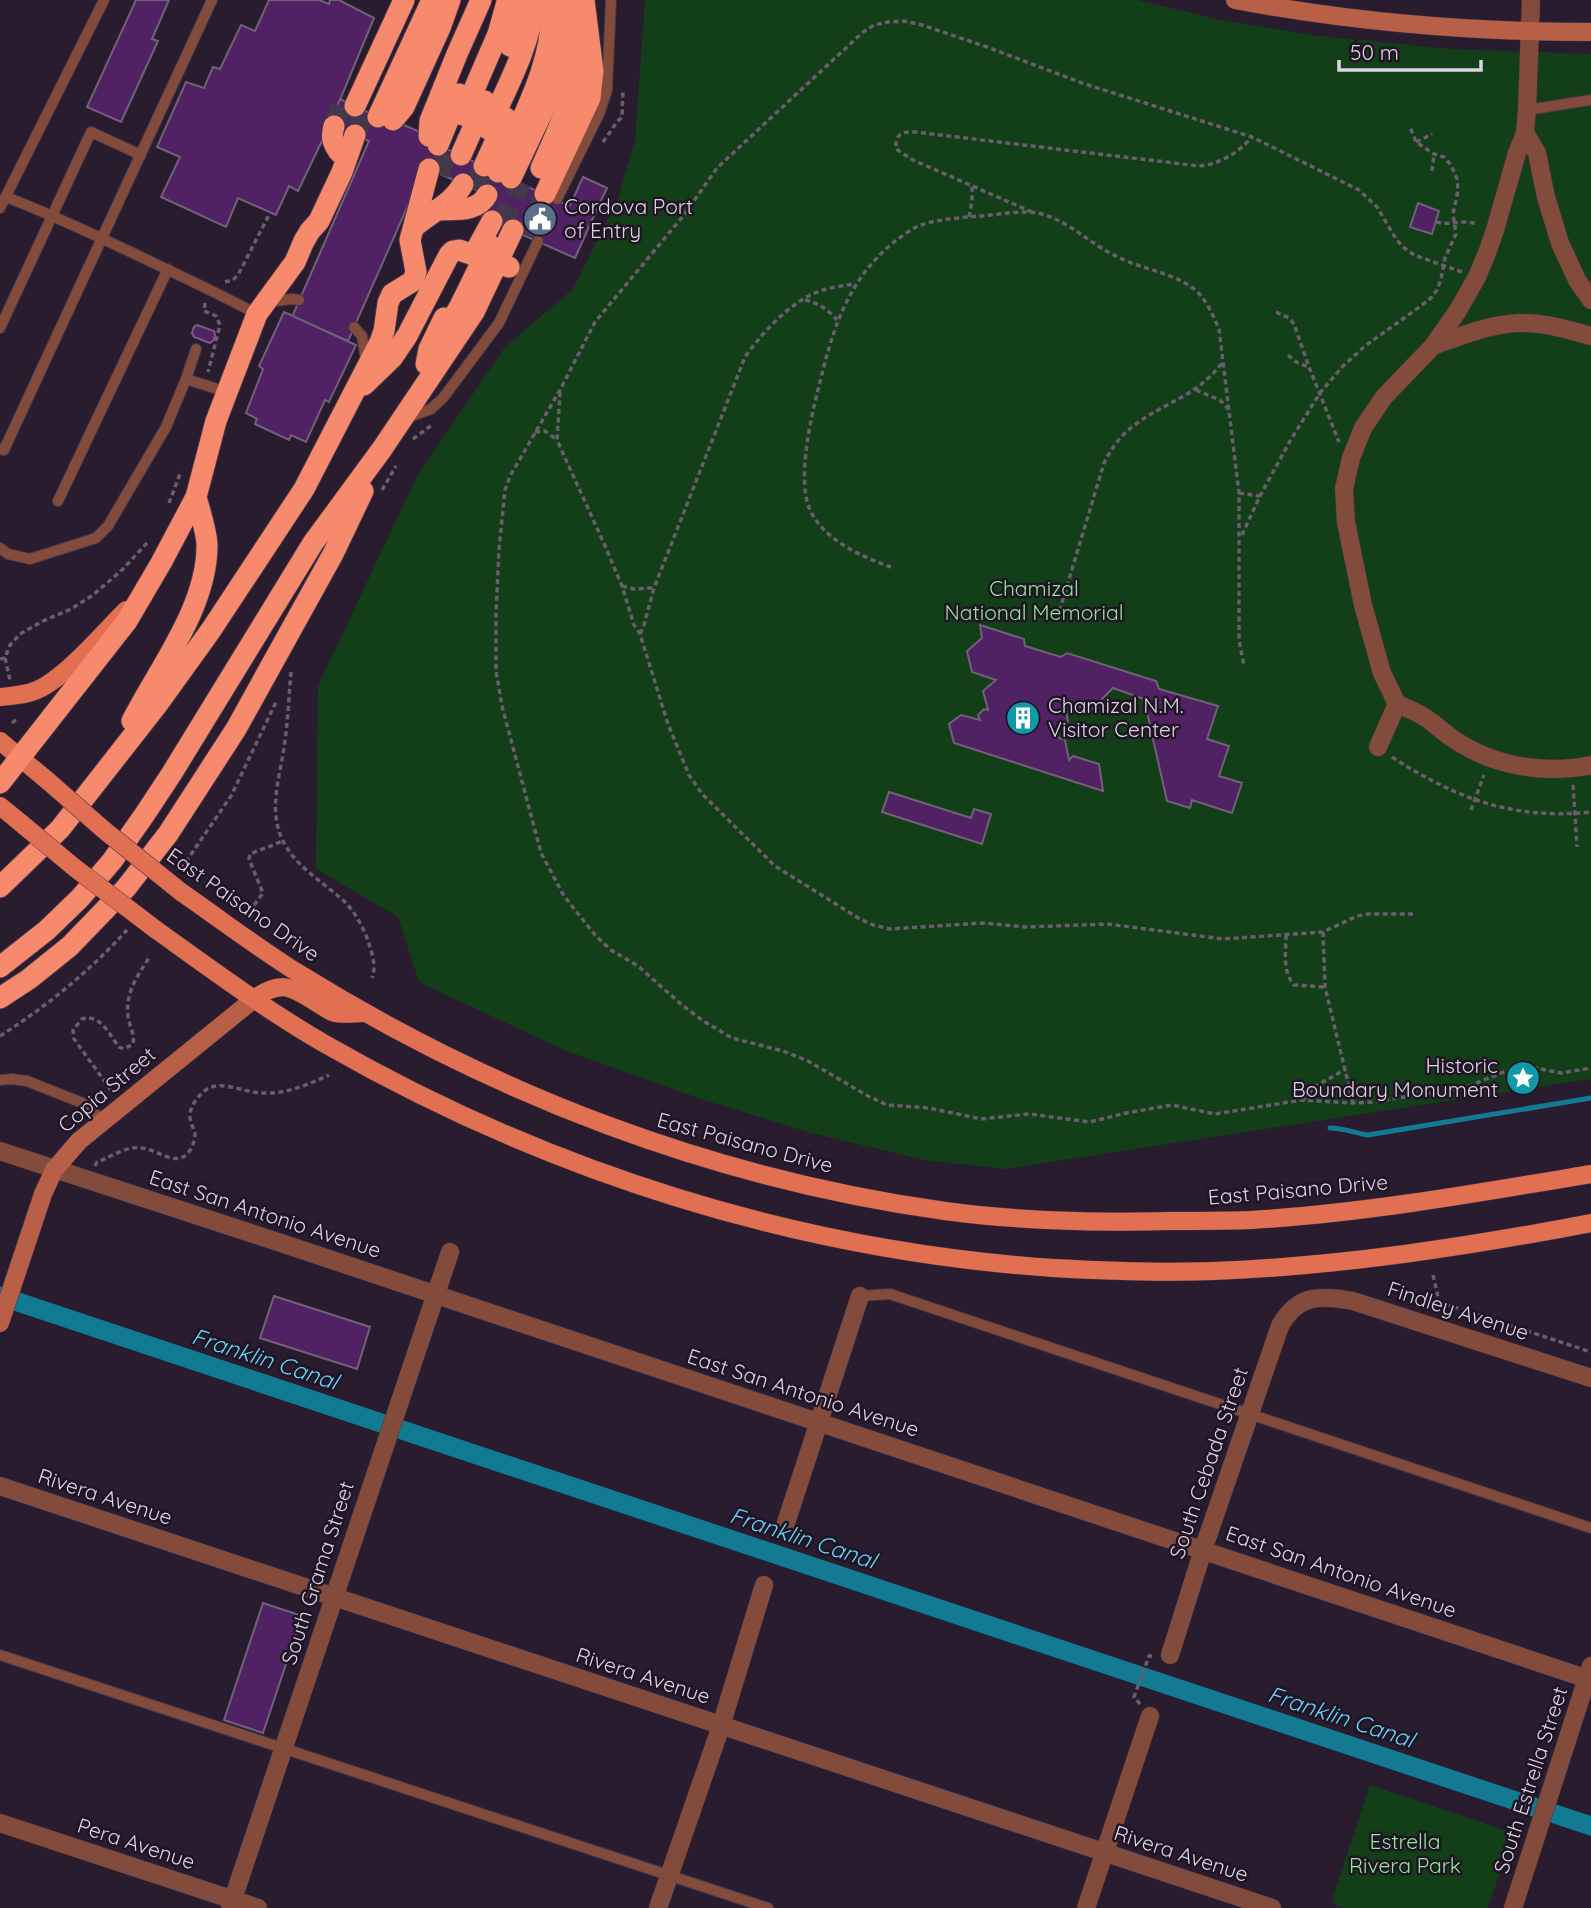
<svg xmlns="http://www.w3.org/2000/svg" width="1591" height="1908" font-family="Quicksand,sans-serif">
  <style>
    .green { fill: #133f18 }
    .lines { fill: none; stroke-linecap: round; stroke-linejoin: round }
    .stream { stroke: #127b92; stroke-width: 5 }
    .canal { stroke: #127b92; stroke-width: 19 }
    .building { fill: #502264; stroke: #706178; stroke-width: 2 }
    .highway-tunnel { stroke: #44384a; stroke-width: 21; stroke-dasharray: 21 10; stroke-linecap: butt }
    .lane-casing { stroke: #423648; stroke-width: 12 }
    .street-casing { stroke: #423648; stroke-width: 19 }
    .secondary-casing { stroke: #423648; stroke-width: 19 }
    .primary-casing { stroke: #423648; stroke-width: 19 }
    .highway-casing { stroke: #423648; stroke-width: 23 }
    .path { stroke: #695d6e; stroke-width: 3.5; stroke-dasharray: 5 3.5; stroke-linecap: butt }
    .lane { stroke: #824b3c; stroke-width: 10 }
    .street { stroke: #824b3c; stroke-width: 18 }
    .secondary { stroke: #b85f48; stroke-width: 18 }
    .primary { stroke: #e16f51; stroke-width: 18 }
    .highway { stroke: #f7896c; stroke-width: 21 }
    .primary-bridge-casing { stroke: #423648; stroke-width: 19; stroke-linecap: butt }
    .primary-bridge { stroke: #e16f51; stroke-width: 18 }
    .labels { text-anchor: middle; stroke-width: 5; stroke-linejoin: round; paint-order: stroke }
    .poi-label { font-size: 21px; fill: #ddd5e2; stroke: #1f1325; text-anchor: start }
    .park-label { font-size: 21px; fill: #8fe994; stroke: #1f1325 }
    .street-label { font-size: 21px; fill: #ddd5e2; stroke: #1f1325 }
    .water-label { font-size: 23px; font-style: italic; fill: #5fd9f9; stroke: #1f1325 }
  </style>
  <rect width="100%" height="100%" fill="#291c2f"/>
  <g class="green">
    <path d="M645,0H1137L1221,20L1320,36L1450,49L1591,54V1079L1005,1169L925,1160L811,1133L698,1098L564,1050L419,982L398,917L316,869L318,686L418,474L505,347L573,289L618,199L635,140Z"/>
    <path d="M1370,1785L1513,1833L1488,1908H1343L1335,1905L1333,1897Z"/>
  </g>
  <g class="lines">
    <path class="stream" d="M1330,1128C1343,1128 1355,1133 1368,1135L1591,1098"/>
    <path class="canal" d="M0,1296L1591,1826"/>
  </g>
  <g class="building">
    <path d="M136,0H169L152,39L158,41L121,122L87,107Z"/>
    <path d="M269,0H319L329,4L330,0H339L374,18L330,124L298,191L289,186L276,215L238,198L226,227L161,197L180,157L157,147L186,82L204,88L213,67L220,69L241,25L255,31Z"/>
    <path d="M340,99L378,117L393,120L429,136L438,145L569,206L573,199L597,209L575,258L482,217L492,197L425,167L348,341L292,317L369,141L330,124Z"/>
    <path d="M583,177L607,188L597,209L573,199Z"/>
    <path d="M1418,203L1439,211L1432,234L1410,227Z"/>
    <path d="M284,312L356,345L329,402L325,400L306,442L291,435L289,440L255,424L257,419L246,413L263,369L259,366Z"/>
    <path d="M197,325L214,331L215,334L214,340L210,343L194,337L192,333L194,327Z"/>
    <path d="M980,625L1024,639L1025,646L1061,657L1067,653L1156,681L1159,689L1218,706L1207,739L1229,746L1219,776L1242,783L1232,813L1192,800L1190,808L1167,801L1144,699L1113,688L1091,710L1065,702L1068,722L1055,732L1057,737L1065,740L1069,760L1073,756L1099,764L1103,791L954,743L949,724L961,715L980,720L978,715L984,709L988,710L983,691L996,680L972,672L967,651L982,638Z"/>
    <path d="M889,792L971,818L974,809L991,814L982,844L882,812Z"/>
    <path d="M274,1296L370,1327L357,1369L260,1338Z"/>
    <path d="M263,1603L302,1616L263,1733L224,1720Z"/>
  </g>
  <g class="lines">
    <g class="highway-tunnel">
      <path d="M334,126L344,101"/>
      <path d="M355,135L365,111"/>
      <path d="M439,174L448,149"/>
      <path d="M473,189L484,166"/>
      <path d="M501,225L521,182"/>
      <path d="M526,235L545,194"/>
    </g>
    <g class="lane-casing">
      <g id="lane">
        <path d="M1527,110L1591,100"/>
        <path d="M6,197C45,212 82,229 120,247C166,269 212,290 257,314"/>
        <path d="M557,199L599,114L607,90L611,0"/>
        <path d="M0,208L104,0"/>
        <path d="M267,302L292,299L299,300"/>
        <path d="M354,327L362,336L366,361"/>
        <path d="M0,328L91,132L141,155"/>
        <path d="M186,379L196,349"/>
        <path d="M406,418L431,409L443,398L499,323L538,241"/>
        <path d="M0,449L4,450L212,0"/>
        <path d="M58,501L168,269"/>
        <path d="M0,548L8,554L30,559L96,538L108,526L166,427L186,379L227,392"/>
        <path d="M0,1080L12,1079L27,1081L85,1104L103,1121"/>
        <path d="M860,1296L890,1294L1591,1528"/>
        <path d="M0,1655L768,1908"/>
      </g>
    </g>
    <g class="street-casing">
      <g id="street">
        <path d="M1531,0L1527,110L1525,133L1517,153L1495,230L1487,253L1477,277L1457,312L1433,346L1384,397L1363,428L1351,458L1344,489L1346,522L1363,605L1382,673L1397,704C1406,708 1417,712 1426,718C1435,724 1443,732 1452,738C1492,766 1544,775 1591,765"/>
        <path d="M1525,133L1537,153L1546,197L1560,243L1577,280L1591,300"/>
        <path d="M1433,346C1461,336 1489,324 1520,323C1544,322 1568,330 1591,336"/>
        <path d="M1378,747L1397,704"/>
        <path d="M0,1151L278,1242L1591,1680"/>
        <path d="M0,1486L1272,1908"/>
        <path d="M785,1526L860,1296"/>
        <path d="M1170,1655L1203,1550L1280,1326C1298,1294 1320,1295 1353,1301L1591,1378"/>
        <path d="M0,1823L258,1908"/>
        <path d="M230,1908L450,1252"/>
        <path d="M658,1908L721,1726L764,1585"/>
        <path d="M1086,1908L1150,1716"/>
        <path d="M1513,1908L1591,1666"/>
      </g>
    </g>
    <g class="secondary-casing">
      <g id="secondary">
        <path d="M1235,0C1352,22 1472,32 1591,32"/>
        <path d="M0,1323L43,1194L54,1170L79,1141L254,999"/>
      </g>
    </g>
    <g class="primary-casing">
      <g id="primary">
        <path d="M0,697C12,696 26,695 37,690C65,678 104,632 126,610"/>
        <path d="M0,741L48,781"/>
        <path d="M0,806L16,819"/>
        <path d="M181,892C220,919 258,948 298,973C495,1095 714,1179 945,1211C1019,1221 1094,1223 1168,1221C1196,1221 1223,1221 1251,1220C1365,1213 1478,1193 1591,1174"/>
        <path d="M155,929C211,969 266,1010 325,1044C548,1172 798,1251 1054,1268C1107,1271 1160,1273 1214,1271C1341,1266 1466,1247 1591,1223"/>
        <path d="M254,999C282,978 293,988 320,1005C324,1007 330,1012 335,1013C343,1015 354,1013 363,1013"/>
      </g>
    </g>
    <g class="highway-casing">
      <g id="highway">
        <path d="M510,46L517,20L519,0"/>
        <path d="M355,106L404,0"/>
        <path d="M463,115L498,34L507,2"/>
        <path d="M378,117L432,0"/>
        <path d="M393,120L404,107L440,28L450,0"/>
        <path d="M334,126C331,137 332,142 339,152"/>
        <path d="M488,129C507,87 530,46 535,0"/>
        <path d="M429,136L430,121L457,54L481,0"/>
        <path d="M438,145L459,94"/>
        <path d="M461,155L485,101"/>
        <path d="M484,166L506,118"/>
        <path d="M541,168C561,124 580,84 580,35"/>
        <path d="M498,172C521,120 557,58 551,0"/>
        <path d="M511,178L559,77L567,38L571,0"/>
        <path d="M545,194L590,98L593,71L584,0"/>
        <path d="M436,210C455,209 477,213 487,195"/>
        <path d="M414,227C430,213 453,203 463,184"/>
        <path d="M474,254L492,221"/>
        <path d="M444,334L460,306L490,245"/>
        <path d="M426,364L429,349L444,318"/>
        <path d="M364,385L392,358L407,336L449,255L453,251L459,250L509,267"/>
        <path d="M132,721C159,668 208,606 207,544C206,529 200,512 196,497"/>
        <path d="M0,783L127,621L161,563L196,497L216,421L257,314L295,262L304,241L310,231L319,221L342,172L355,135"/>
        <path d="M0,887L60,829L157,705L211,630L304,489L380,342L384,331L388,303L392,294L413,281L416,272L410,240L429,169"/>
        <path d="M0,967L47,930L80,898L112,861L145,814L172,773L313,543L382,449L474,312L513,230"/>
        <path d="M0,998L29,979L70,946L126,888L168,834L236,729L333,554L363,491"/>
      </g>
    </g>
    <g class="path">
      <path d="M603,142L617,122L622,117L623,90"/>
      <path d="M1416,142L1432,134"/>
      <path d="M1432,171L1434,154"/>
      <path d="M1032,212L913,160L896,149C895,134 902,131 915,132L1199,166C1220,164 1238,153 1252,137"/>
      <path d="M969,217L972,201V186"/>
      <path d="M1436,222C1452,226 1460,219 1478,224"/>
      <path d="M1462,272L1414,255L1403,247L1396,239L1377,207L1359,190L1252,137L1082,83L987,47L922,25L903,21L888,22L874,25L862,33L717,168L684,215L595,322L560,390L510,476L505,490L499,549L496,613V671L502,706L541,853L564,896L595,935L611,950L638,966L682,1005L705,1022L732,1038L783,1051L808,1061L868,1096L887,1105L929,1108L981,1119L1029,1114L1090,1122L1126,1113L1172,1105L1215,1114L1302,1100L1353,1103L1372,1102L1464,1088L1501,1073L1518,1068L1531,1067L1561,1073L1591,1068"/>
      <path d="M225,282L233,280L238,275L270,213"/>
      <path d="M805,300C819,303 828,310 837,320"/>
      <path d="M205,303L204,311L216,316L220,325L208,372"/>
      <path d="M1276,312L1289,318L1294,324L1309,367L1339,442"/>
      <path d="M1288,355L1296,362L1309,367"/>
      <path d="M1196,390L1220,400L1229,410"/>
      <path d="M560,392L557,440L606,548L622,586L634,625L640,634L668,724L689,775L703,795L775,866L860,919L873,925L890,929L982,923L1026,927L1108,924L1223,939L1323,932L1357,916L1369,914H1413"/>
      <path d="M535,432L545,431L557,440"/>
      <path d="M413,439L432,425"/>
      <path d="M382,490L396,466"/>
      <path d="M1239,493L1260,496"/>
      <path d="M169,503L181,471"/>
      <path d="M1242,535L1260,496L1290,441L1320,393L1342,367L1365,346L1418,308L1431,298L1437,290L1441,279L1445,258L1456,234L1453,214L1458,190L1457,179L1451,165L1444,157L1434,154L1416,142L1410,127"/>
      <path d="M891,567C862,557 824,540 810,510C797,481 810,421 818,390C832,332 846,281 894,242C902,236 911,229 921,225C938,219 960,218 979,216C999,215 1023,209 1042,214C1070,222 1090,244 1116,256C1140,269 1172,272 1194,289C1206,298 1213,316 1219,329L1239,493V640L1244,666"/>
      <path d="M622,586L634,589L654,588"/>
      <path d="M1057,619L1104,463C1112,447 1122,434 1136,424C1167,401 1196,397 1222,363"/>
      <path d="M640,634L644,625L654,588L745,357C761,334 792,300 820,291C831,287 843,286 853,284"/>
      <path d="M5,658L10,680"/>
      <path d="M0,659L5,658L10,645L20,634L43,621L71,609L93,595L122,570L147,543"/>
      <path d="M291,672C289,695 288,718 285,741C281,774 267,809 283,841C296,867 323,882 344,901C356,913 365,930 370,947C373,956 376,969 372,978"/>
      <path d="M12,723L18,718"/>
      <path d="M1392,757C1457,799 1513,820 1591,812"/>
      <path d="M1573,785L1577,847"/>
      <path d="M1471,810L1484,775"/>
      <path d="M181,869L231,796L277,700"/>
      <path d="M249,912L263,893L249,859L250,854L283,841"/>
      <path d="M1323,932L1325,987L1353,1103"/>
      <path d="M1286,935C1286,952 1282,971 1294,985L1324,987"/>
      <path d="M0,1036C47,1006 90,971 127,930"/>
      <path d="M111,1090L74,1039L73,1030L82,1019C101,1014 108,1033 119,1047L124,1049L133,1044C135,1033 129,1026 128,1016C125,994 137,976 149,958"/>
      <path d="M1303,1100L1314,1087L1346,1069"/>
      <path d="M95,1166L97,1162C108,1158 120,1150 132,1148C151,1144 169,1164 183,1157C190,1154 195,1142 195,1134C194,1129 191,1124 190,1118C189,1107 199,1093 209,1088C225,1081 246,1093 262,1093C287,1094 307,1085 329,1075"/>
      <path d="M1433,1275L1439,1301L1442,1303L1591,1352"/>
      <path d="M1140,1704L1134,1697L1149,1656H1152"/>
    </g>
    <use href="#lane" class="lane"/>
    <use href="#street" class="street"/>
    <use href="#secondary" class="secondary"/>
    <use href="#primary" class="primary"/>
    <use href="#highway" class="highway"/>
    <g class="primary-bridge-casing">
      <g id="primary-bridge">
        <path d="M48,781L104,830L181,892"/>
        <path d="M16,819L75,868L155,929"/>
      </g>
    </g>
    <use href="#primary-bridge" class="primary-bridge"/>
  </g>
  <defs>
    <g id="civic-disc" transform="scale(1.75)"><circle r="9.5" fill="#5c6f8a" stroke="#1f1325"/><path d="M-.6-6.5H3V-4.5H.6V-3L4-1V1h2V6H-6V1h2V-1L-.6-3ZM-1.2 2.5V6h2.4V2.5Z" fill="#fff"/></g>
    <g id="building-disc" transform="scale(1.75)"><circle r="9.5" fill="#0f9aa8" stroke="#1f1325"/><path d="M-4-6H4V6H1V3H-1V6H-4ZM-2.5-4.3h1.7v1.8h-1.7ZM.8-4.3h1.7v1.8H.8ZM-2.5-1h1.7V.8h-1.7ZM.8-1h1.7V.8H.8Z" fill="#fff"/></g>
    <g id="sight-disc" transform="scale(1.75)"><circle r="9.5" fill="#0f9aa8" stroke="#1f1325"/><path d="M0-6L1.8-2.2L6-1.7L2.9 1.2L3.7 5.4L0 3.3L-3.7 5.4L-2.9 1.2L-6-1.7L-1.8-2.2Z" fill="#fff"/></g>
  </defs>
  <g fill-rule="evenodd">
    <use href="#civic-disc" x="540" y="219"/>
    <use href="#building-disc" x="1023" y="718"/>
    <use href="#sight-disc" x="1523" y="1078"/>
  </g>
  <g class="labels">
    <g class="poi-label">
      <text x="564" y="214">Cordova Port<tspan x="564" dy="24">of Entry</tspan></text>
      <text x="1048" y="713">Chamizal N.M.<tspan x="1048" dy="24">Visitor Center</tspan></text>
      <text x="1498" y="1073" text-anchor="end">Historic<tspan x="1498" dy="24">Boundary Monument</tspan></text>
    </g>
    <g class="park-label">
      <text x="1034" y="596">Chamizal<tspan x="1034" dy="24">National Memorial</tspan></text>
      <text x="1405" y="1849">Estrella<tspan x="1405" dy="24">Rivera Park</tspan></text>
    </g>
    <g class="street-label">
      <text transform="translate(243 905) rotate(35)" y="7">East Paisano Drive</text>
      <text transform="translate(107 1090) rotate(-40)" y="7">Copia Street</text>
      <text transform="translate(745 1143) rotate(15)" y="7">East Paisano Drive</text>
      <text transform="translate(1298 1190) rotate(-5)" y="7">East Paisano Drive</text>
      <text transform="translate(265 1214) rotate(18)" y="7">East San Antonio Avenue</text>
      <text transform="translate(1458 1311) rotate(18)" y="7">Findley Avenue</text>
      <text transform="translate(803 1393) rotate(18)" y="7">East San Antonio Avenue</text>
      <text transform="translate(1209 1463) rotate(-71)" y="7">South Cebada Street</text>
      <text transform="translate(105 1497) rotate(18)" y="7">Rivera Avenue</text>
      <text transform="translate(1341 1572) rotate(19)" y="7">East San Antonio Avenue</text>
      <text transform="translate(318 1573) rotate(-72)" y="7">South Grama Street</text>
      <text transform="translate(643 1676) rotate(18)" y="7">Rivera Avenue</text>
      <text transform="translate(1531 1780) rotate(-72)" y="7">South Estrella Street</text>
      <text transform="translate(136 1844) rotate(18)" y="7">Pera Avenue</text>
      <text transform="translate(1181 1854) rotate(18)" y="7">Rivera Avenue</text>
    </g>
    <g class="water-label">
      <text transform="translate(265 1359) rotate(18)" y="8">Franklin Canal</text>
      <text transform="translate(803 1538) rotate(18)" y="8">Franklin Canal</text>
      <text transform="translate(1341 1717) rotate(18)" y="8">Franklin Canal</text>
    </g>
  </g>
  <path d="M1339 60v10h142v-10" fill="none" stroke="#ddd5e2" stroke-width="3.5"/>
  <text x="1350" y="60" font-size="21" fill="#ddd5e2" stroke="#1f1325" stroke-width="5" paint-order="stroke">50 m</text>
</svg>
